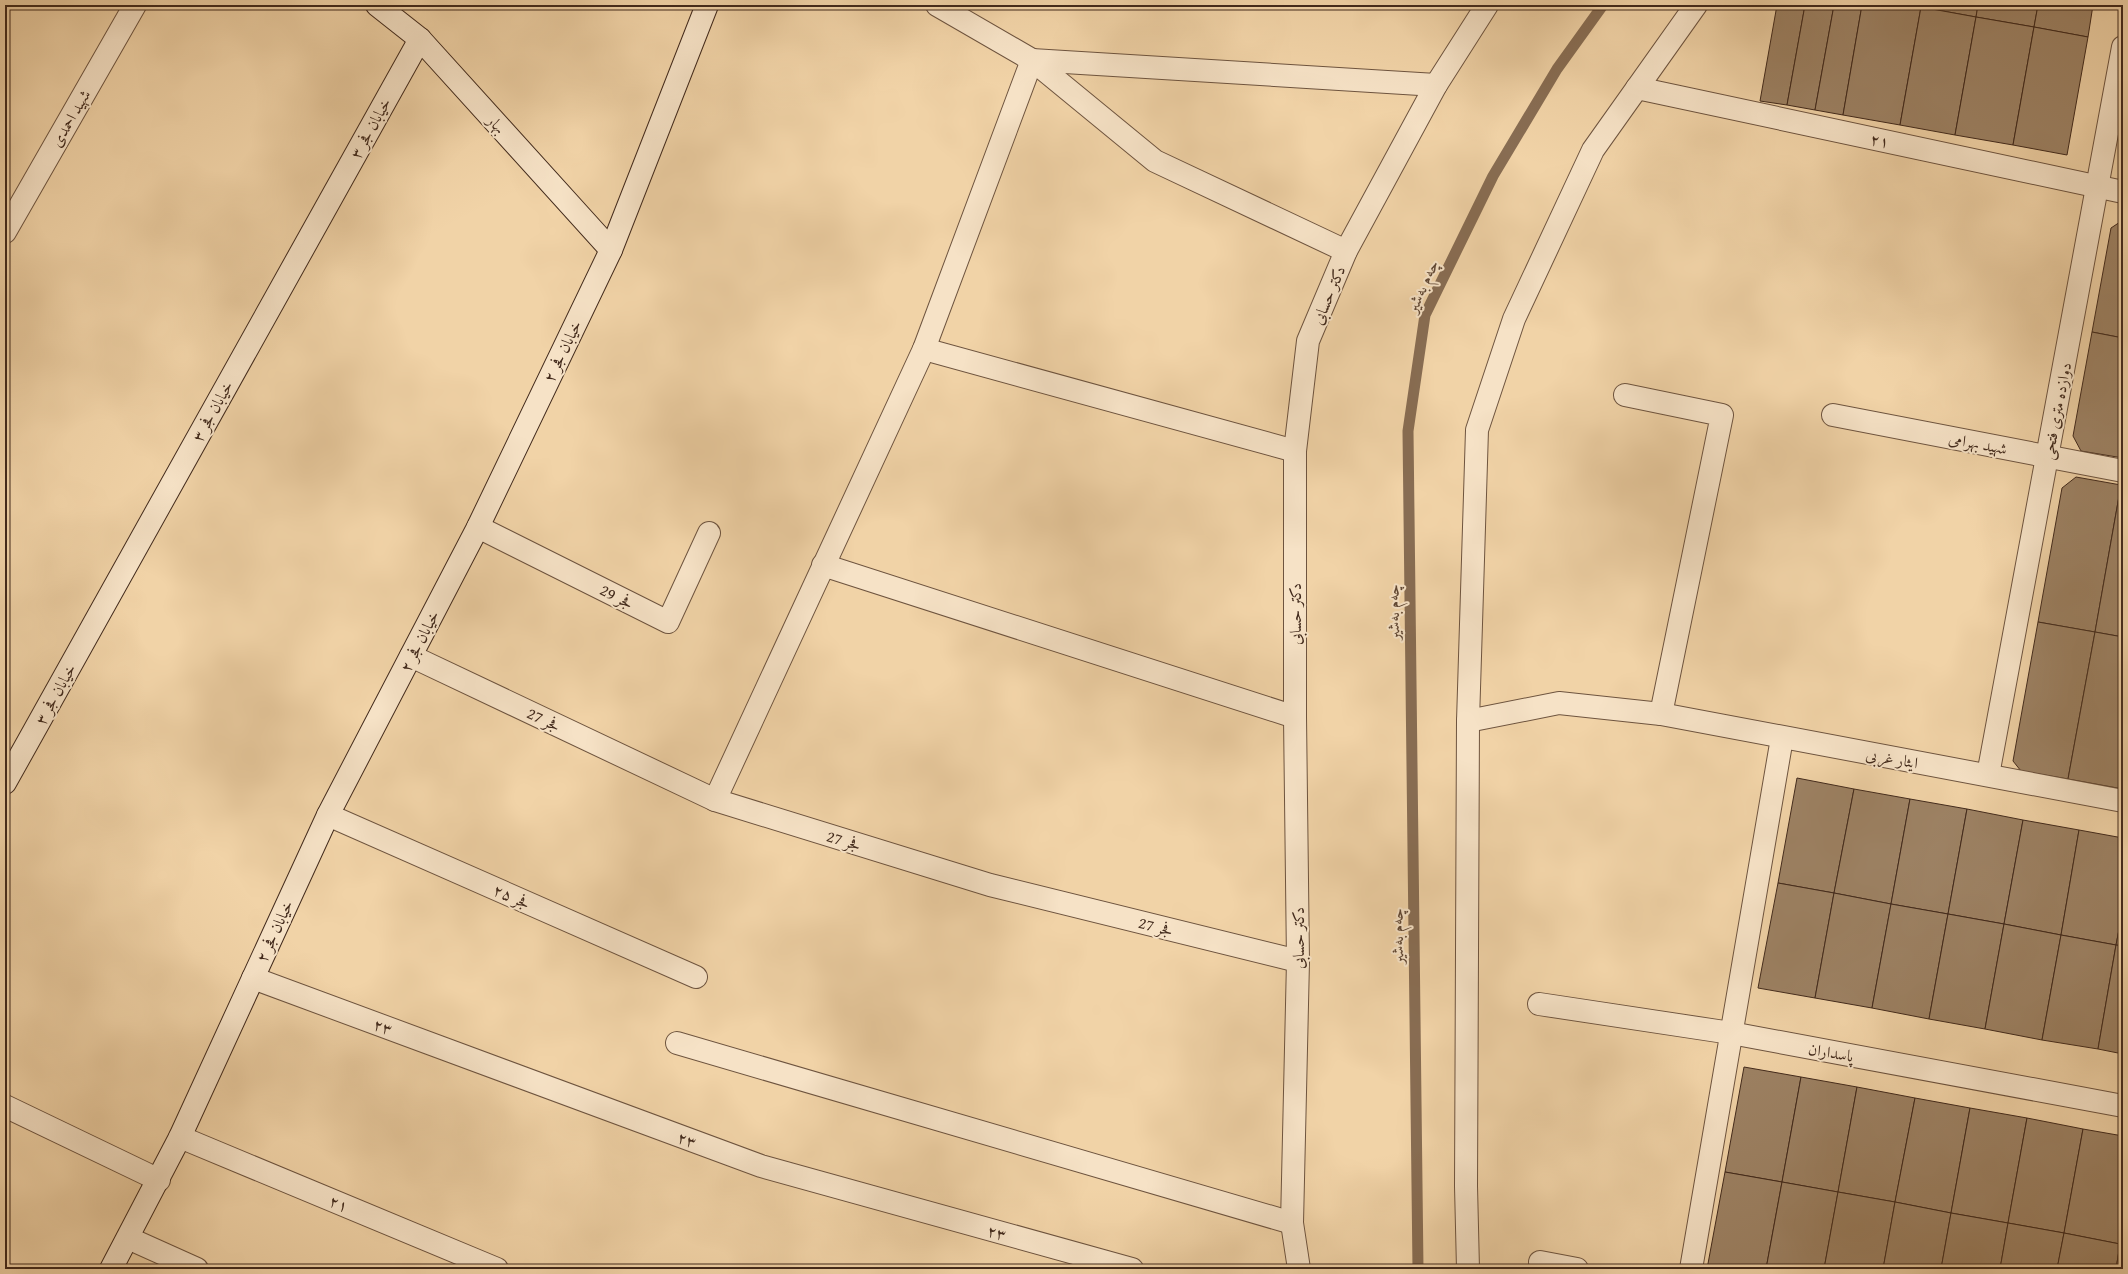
<svg xmlns="http://www.w3.org/2000/svg" width="2128" height="1274" font-family="'Gentium Book Plus',Amiri,serif">
  <style>
    .lines { fill: none; stroke-linecap: round; stroke-linejoin: round }
    .stream { stroke: #886d53; stroke-width: 11 }
    .building { fill: #9d8264; stroke: #422a1c }
    .street-casing { stroke: #6e543f; stroke-width: 24 }
    .secondary-casing { stroke: #422a1c; stroke-width: 24 }
    .street { stroke: #f6e2c6; stroke-width: 22 }
    .secondary { stroke: #f6e2c6; stroke-width: 22 }
    .labels { text-anchor: middle; stroke-width: 4; stroke-linejoin: round; paint-order: stroke }
    .street-label { font-size: 16px; fill: #422a1c; stroke: #f6e2c6 }
    .water-label { font-size: 17px; font-style: italic; fill: #5f4633; stroke: #f6e2c6 }
  </style>
  <rect width="100%" height="100%" fill="#f1d3a7"/>
  <filter id="stains"><feTurbulence type="fractalNoise" baseFrequency=".005" numOctaves="4"/><feColorMatrix values="0 0 0 0 .2 0 0 0 0 .09 0 0 0 0 .02 0 0 0 .5 -.17"/></filter>
  <radialGradient id="worn" r=".72"><stop offset=".6" stop-color="#630" stop-opacity="0"/><stop offset="1" stop-color="#630" stop-opacity=".3"/></radialGradient>
  <g class="lines">
    <path class="stream" d="M1418,1269L1408,431L1425,315L1493,176L1557,69L1603,5"/>
  </g>
  <g class="building">
    <path d="M1777,5H1805L1787,105L1760,101Z"/>
    <path d="M1805,5H1834L1815,110L1787,105Z"/>
    <path d="M1834,5H1862L1843,115L1815,110Z"/>
    <path d="M1862,5L1921,7L1900,125L1843,115Z"/>
    <path d="M1921,5H1978L1976,17L1921,7Z"/>
    <path d="M1978,5H2038L2034,27L1976,17Z"/>
    <path d="M2038,5H2093L2088,37L2034,27Z"/>
    <path d="M1921,7L1976,17L1955,135L1900,125Z"/>
    <path d="M1976,17L2034,27L2013,145L1955,135Z"/>
    <path d="M2034,27L2088,37L2067,155L2013,145Z"/>
    <path d="M2120,222H2123V338L2092,332L2111,228Z"/>
    <path d="M2092,332L2123,338V458L2081,451L2073,436Z"/>
    <path d="M2076,477L2121,485L2095,632L2038,622L2062,488Z"/>
    <path d="M2121,485L2123,486V637L2095,632Z"/>
    <path d="M2038,622L2095,632L2068,779L2021,771L2013,761Z"/>
    <path d="M2095,632L2123,637V789L2068,779Z"/>
    <path d="M1797,778L1854,789L1834,893L1778,883Z"/>
    <path d="M1854,789L1910,799L1891,904L1834,893Z"/>
    <path d="M1910,799L1967,809L1948,914L1891,904Z"/>
    <path d="M1967,809L2023,820L2004,924L1948,914Z"/>
    <path d="M2023,820L2079,830L2061,935L2004,924Z"/>
    <path d="M2079,830L2123,838V909L2116,945L2061,935Z"/>
    <path d="M1778,883L1834,893L1815,998L1758,988Z"/>
    <path d="M1834,893L1891,904L1872,1008L1815,998Z"/>
    <path d="M1891,904L1948,914L1929,1019L1872,1008Z"/>
    <path d="M2123,909V946L2116,945Z"/>
    <path d="M1948,914L2004,924L1985,1029L1929,1019Z"/>
    <path d="M2004,924L2061,935L2042,1040L1985,1029Z"/>
    <path d="M2061,935L2116,945L2098,1049L2042,1040Z"/>
    <path d="M2116,945L2123,946V1054L2098,1049Z"/>
    <path d="M1744,1067L1801,1077L1782,1182L1725,1172Z"/>
    <path d="M1801,1077L1857,1087L1838,1192L1782,1182Z"/>
    <path d="M1857,1087L1915,1098L1895,1202L1838,1192Z"/>
    <path d="M1915,1098L1970,1108L1951,1213L1895,1202Z"/>
    <path d="M1970,1108L2027,1118L2008,1223L1951,1213Z"/>
    <path d="M2027,1118L2083,1129L2064,1233L2008,1223Z"/>
    <path d="M2083,1129L2123,1136V1229L2120,1244L2064,1233Z"/>
    <path d="M1725,1172L1782,1182L1766,1269H1707Z"/>
    <path d="M1782,1182L1838,1192L1824,1269H1766Z"/>
    <path d="M1838,1192L1895,1202L1883,1269H1824Z"/>
    <path d="M1895,1202L1951,1213L1941,1269H1883Z"/>
    <path d="M1951,1213L2008,1223L2000,1269H1941Z"/>
    <path d="M2008,1223L2064,1233L2057,1269H2000Z"/>
    <path d="M2064,1233L2120,1244L2116,1269H2057Z"/>
    <path d="M2120,1244H2123V1269H2116Z"/>
  </g>
  <g class="lines">
    <g class="street-casing">
      <g id="street">
        <path d="M937,5L1032,60L1155,161L1346,251"/>
        <path d="M1637,88L2123,192"/>
        <path d="M5,232L135,5"/>
        <path d="M924,349L1295,451"/>
        <path d="M1625,395L1722,415L1661,714"/>
        <path d="M1833,415L2123,471"/>
        <path d="M478,527L668,622L709,533"/>
        <path d="M823,565L1295,717"/>
        <path d="M411,656L715,800L990,885L1298,961"/>
        <path d="M1468,721L1559,703L1661,714L2123,801"/>
        <path d="M1988,775L2123,47"/>
        <path d="M715,800L924,349L1032,60L1436,85"/>
        <path d="M328,815L696,977"/>
        <path d="M253,978L761,1166L1132,1269"/>
        <path d="M1539,1004L1731,1033L2123,1106"/>
        <path d="M677,1043L1292,1223"/>
        <path d="M5,1106L159,1180"/>
        <path d="M180,1137L497,1269"/>
        <path d="M128,1238L197,1269"/>
        <path d="M1540,1262L1577,1269"/>
        <path d="M1299,1269L1292,1223L1298,961L1295,717V451L1308,341L1346,251L1436,85L1487,5"/>
        <path d="M1468,1269L1466,1186L1468,721L1477,430L1514,319L1593,150L1696,5"/>
        <path d="M1691,1269L1782,738"/>
      </g>
    </g>
    <g class="secondary-casing">
      <g id="secondary">
        <path d="M377,5L420,39L611,250"/>
        <path d="M5,783L420,39"/>
        <path d="M111,1269L180,1137L328,815L478,527L611,250L707,5"/>
      </g>
    </g>
    <use href="#street" class="street"/>
    <use href="#secondary" class="secondary"/>
  </g>
  <g class="labels">
    <g class="street-label">
      <text transform="translate(70 118) rotate(-60)" y="6">شهید احمدی</text>
      <text transform="translate(497 124) rotate(48)" y="6">بهار</text>
      <text transform="translate(370 128) rotate(-61)" y="6">خیابان فجر ۳</text>
      <text transform="translate(1880 140) rotate(12)" y="6">۲۱</text>
      <text transform="translate(1328 295) rotate(-67)" y="6">دکتر حسابی</text>
      <text transform="translate(562 351) rotate(-64)" y="6">خیابان فجر ۲</text>
      <text transform="translate(212 411) rotate(-61)" y="6">خیابان فجر ۳</text>
      <text transform="translate(2056 411) rotate(-79)" y="6">دوازده متری فتحی</text>
      <text transform="translate(1978 443) rotate(11)" y="6">شهید بهرامی</text>
      <text transform="translate(617 596) rotate(27)" y="6">فجر 29</text>
      <text transform="translate(1295 614) rotate(-90)" y="6">دکتر حسابی</text>
      <text transform="translate(419 641) rotate(-63)" y="6">خیابان فجر ۲</text>
      <text transform="translate(55 694) rotate(-61)" y="6">خیابان فجر ۳</text>
      <text transform="translate(544 719) rotate(25)" y="6">فجر 27</text>
      <text transform="translate(1892 758) rotate(10)" y="6">ایثار غربی</text>
      <text transform="translate(844 840) rotate(17)" y="6">فجر 27</text>
      <text transform="translate(512 896) rotate(24)" y="6">فجر ۲۵</text>
      <text transform="translate(1156 926) rotate(14)" y="6">فجر 27</text>
      <text transform="translate(274 931) rotate(-65)" y="6">خیابان فجر ۲</text>
      <text transform="translate(1298 938) rotate(-90)" y="6">دکتر حسابی</text>
      <text transform="translate(383 1026) rotate(20)" y="6">۲۳</text>
      <text transform="translate(1831 1052) rotate(10)" y="6">پاسداران</text>
      <text transform="translate(687 1139) rotate(20)" y="6">۲۳</text>
      <text transform="translate(339 1203) rotate(23)" y="6">۲۱</text>
      <text transform="translate(997 1232) rotate(16)" y="6">۲۳</text>
    </g>
    <g class="water-label">
      <text transform="translate(1422 286) rotate(-66)" y="6">چەم بەشیر</text>
      <text transform="translate(1393 612) rotate(-91)" y="6">چەم بەشیر</text>
      <text transform="translate(1397 936) rotate(-91)" y="6">چەم بەشیر</text>
    </g>
  </g>
  <rect width="2128" height="1274" fill="none" stroke="#f1d3a7" stroke-width="20"/>
  <rect x="6" y="6" width="2116" height="1262" fill="none" stroke="#422a1c" stroke-width="2"/>
  <rect x="10" y="10" width="2108" height="1254" fill="none" stroke="#422a1c"/>
  <rect width="100%" height="100%" filter="url(#stains)"/>
  <rect width="100%" height="100%" fill="url(#worn)"/>
</svg>
